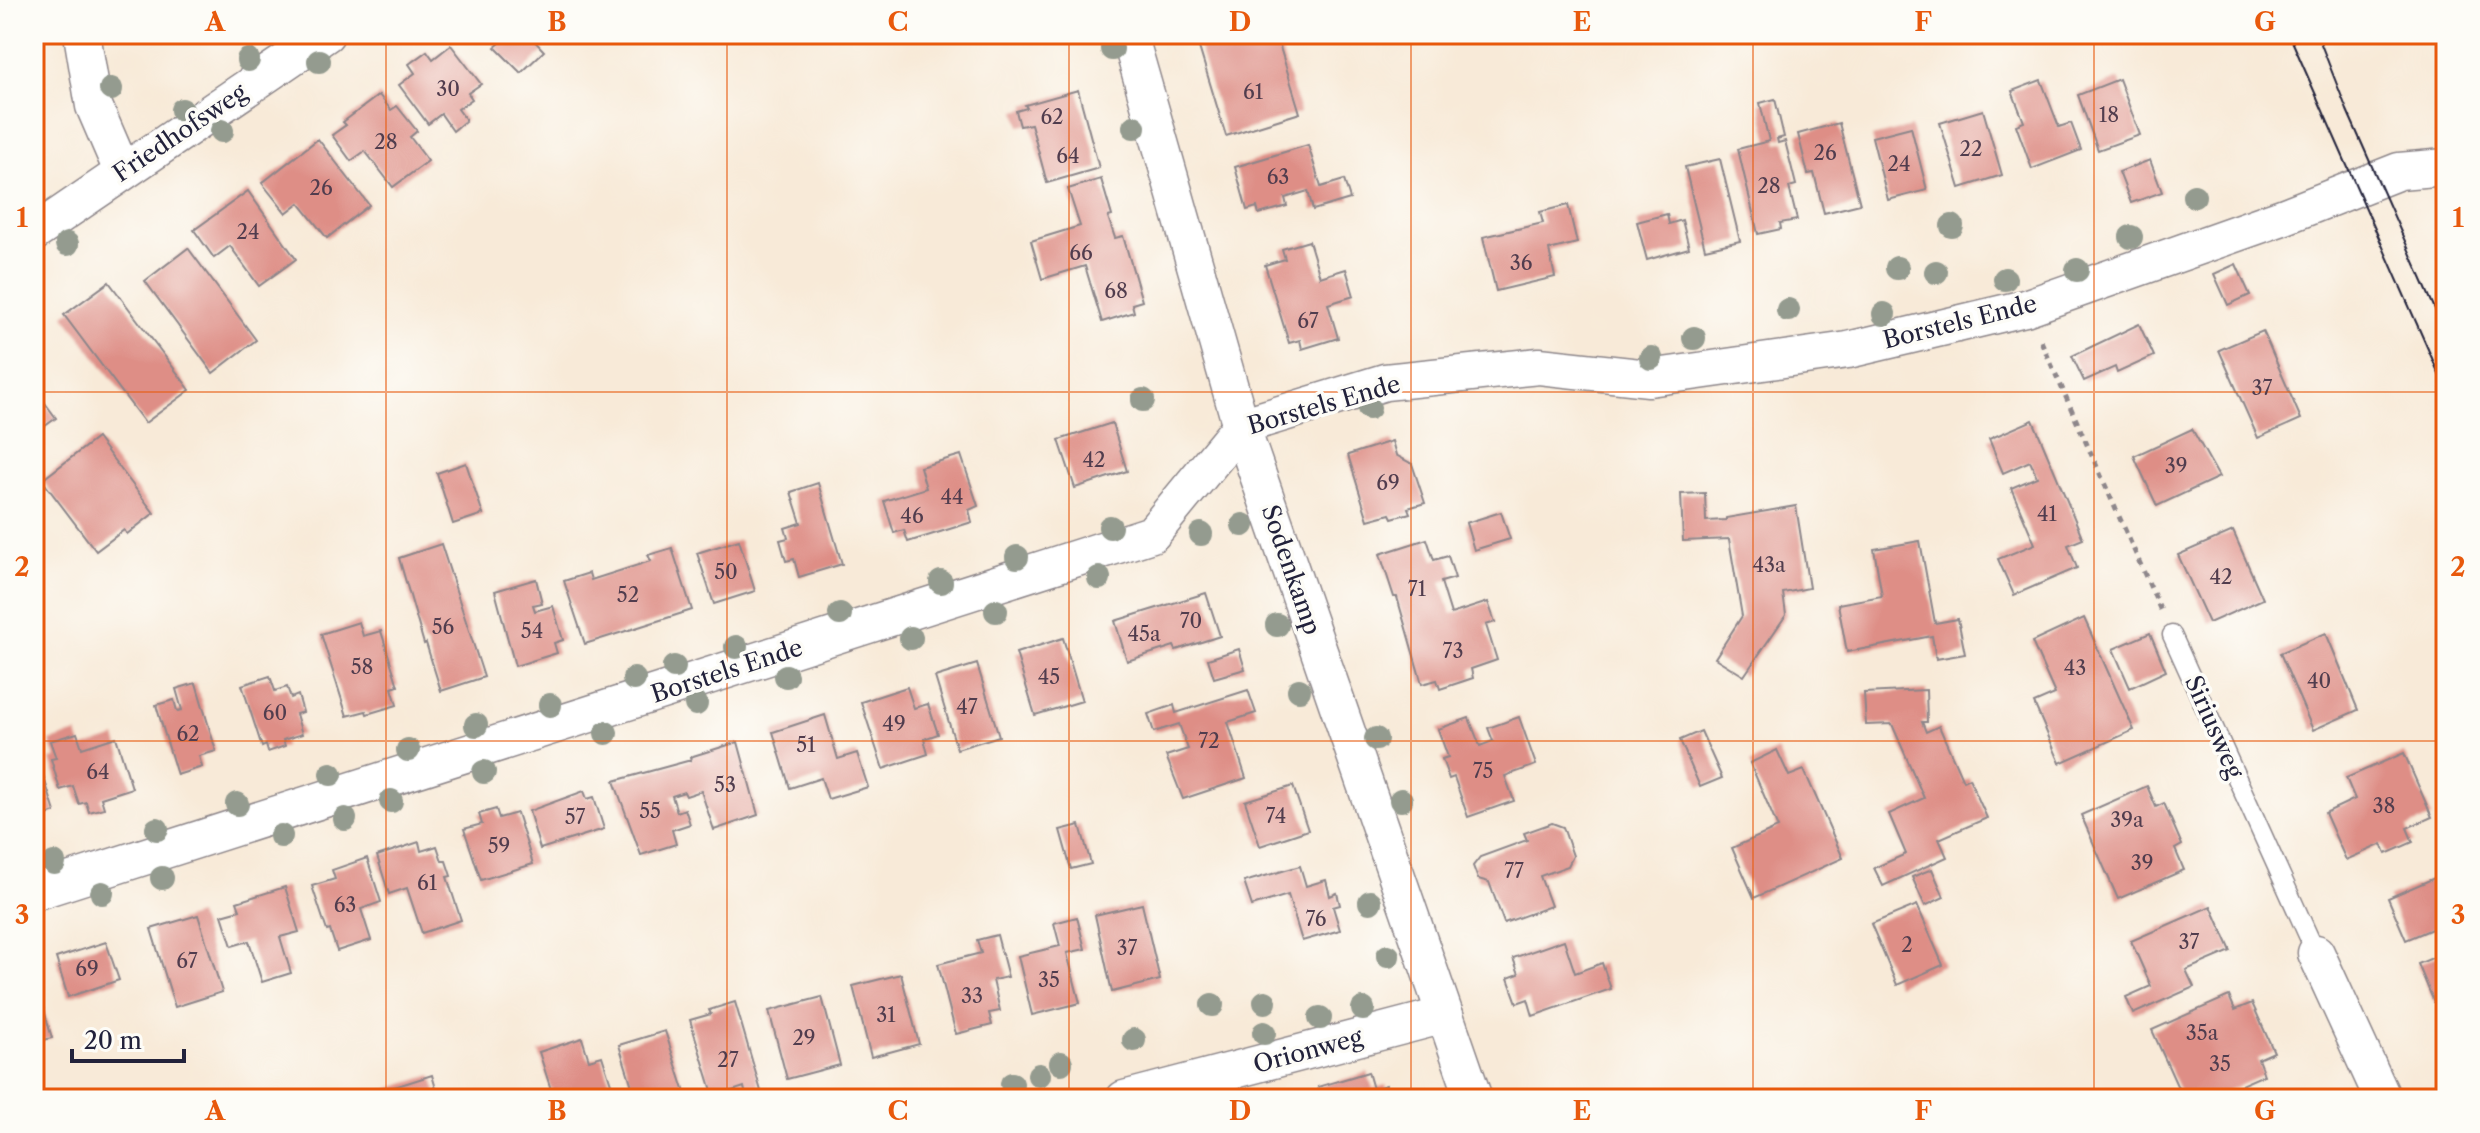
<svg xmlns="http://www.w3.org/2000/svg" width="2480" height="1133" font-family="'Libre Caslon Text',serif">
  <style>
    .building { fill: #de8e86 }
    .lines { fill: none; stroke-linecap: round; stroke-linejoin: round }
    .service-casing { stroke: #8d868a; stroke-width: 21 }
    .minor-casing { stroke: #8d868a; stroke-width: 39 }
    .path { stroke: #8d868a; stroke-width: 5; stroke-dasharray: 6 6; stroke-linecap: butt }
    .service { stroke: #fff; stroke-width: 18 }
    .minor { stroke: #fff; stroke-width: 36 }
    .tram { stroke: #22223b; stroke-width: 2 }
    .tree { fill: #949b8f }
    .grid { fill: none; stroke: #e8590c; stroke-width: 2; stroke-opacity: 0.55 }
    .labels { text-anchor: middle; stroke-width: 7; stroke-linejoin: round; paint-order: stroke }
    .number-label { font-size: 20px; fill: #513d4e }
    .street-label { font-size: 24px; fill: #22223b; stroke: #fdfcf7 }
    .neatline { fill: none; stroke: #e8590c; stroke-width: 3 }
    .grid-label { font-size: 26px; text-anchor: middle; font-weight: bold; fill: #e8590c }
  </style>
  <rect width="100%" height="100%" fill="#fdfcf7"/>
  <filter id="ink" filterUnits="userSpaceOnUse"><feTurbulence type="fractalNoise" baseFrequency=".0125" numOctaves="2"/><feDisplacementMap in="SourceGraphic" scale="16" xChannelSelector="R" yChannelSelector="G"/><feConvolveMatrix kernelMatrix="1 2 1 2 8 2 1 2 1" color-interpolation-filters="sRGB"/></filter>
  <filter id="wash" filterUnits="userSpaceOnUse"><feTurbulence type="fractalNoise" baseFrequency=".006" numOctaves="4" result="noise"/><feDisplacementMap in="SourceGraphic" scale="32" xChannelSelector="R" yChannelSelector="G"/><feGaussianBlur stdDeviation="1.8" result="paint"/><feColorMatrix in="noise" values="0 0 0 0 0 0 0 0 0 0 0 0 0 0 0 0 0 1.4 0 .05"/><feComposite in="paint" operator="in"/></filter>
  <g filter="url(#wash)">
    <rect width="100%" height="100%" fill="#f8ead8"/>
    <g id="blocks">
      <g class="building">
        <path d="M489,34H528L544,51L521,73L495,47L499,44Z"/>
        <path d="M1195,34H1276L1300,113L1226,136Z"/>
        <path d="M451,45L481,84L468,93L472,99L458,109L466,120L453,131L441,114L428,124L399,85L415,73L409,64L427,51L433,59Z"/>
        <path d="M2119,79L2140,135L2098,150L2078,95Z"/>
        <path d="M2041,80L2059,127L2071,123L2081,150L2032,169L2016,125L2024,122L2012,91Z"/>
        <path d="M1078,90L1099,168L1047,183L1031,124L1020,126L1016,111L1027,108L1025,105Z"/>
        <path d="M379,95L391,110L397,106L417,131L410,137L428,161L393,187L365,151L351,161L332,135L346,125L343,122Z"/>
        <path d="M1775,99L1784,137L1777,139L1778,143L1785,141L1796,185L1789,187L1797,220L1780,223L1781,229L1758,234L1738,149L1769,141L1760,103Z"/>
        <path d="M1983,110L2002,175L1960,188L1940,123Z"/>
        <path d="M1839,123L1860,204L1824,213L1814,173L1808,174L1798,134Z"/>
        <path d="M1911,127L1927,190L1888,200L1872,137Z"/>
        <path d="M318,139L369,205L327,238L299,203L286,213L262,183Z"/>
        <path d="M1308,145L1321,187L1344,180L1350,199L1313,210L1308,191L1285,198L1287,206L1259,214L1257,207L1247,210L1235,167Z"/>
        <path d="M1720,159L1740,241L1705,249L1685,167Z"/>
        <path d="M2150,160L2162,192L2131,203L2119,172Z"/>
        <path d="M1101,179L1112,216L1108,217L1115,238L1123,236L1142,301L1132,304L1134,312L1102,322L1085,266L1042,279L1031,241L1080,226L1068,189Z"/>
        <path d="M248,191L296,259L259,286L230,246L214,258L194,230Z"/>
        <path d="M1568,205L1577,243L1549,250L1555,277L1496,291L1483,237L1543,223L1540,212Z"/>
        <path d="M1667,214L1669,224L1682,220L1689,248L1647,260L1637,222Z"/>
        <path d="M1309,241L1320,277L1346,269L1354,296L1328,304L1338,338L1302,349L1300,340L1289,343L1265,265L1285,259L1282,249Z"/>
        <path d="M188,248L256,340L213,373L145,281Z"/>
        <path d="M2236,264L2250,295L2228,305L2214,274Z"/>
        <path d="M109,282L190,390L145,423L64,315Z"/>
        <path d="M2139,324L2154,356L2117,373L2115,367L2084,381L2072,356Z"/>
        <path d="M2263,331L2301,419L2258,438L2219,350Z"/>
        <path d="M34,388L56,418L37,432L43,440L34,447Z"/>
        <path d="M2033,420L2083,539L2068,545L2077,568L2014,595L1998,559L2035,544L2011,488L2037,477L2030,461L2003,473L1989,439Z"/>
        <path d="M1112,423L1127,471L1075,488L1059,440Z"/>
        <path d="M2192,429L2219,477L2157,506L2134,456Z"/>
        <path d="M97,438L154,513L127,534L124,530L96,551L42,480Z"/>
        <path d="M1392,441L1396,455L1412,464L1425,503L1408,508L1410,513L1392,518L1390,514L1368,520L1348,455Z"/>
        <path d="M961,455L978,506L969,510L972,522L908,542L904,530L894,533L884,501L926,488L920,467Z"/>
        <path d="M466,463L483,514L453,524L437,473Z"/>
        <path d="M818,483L842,564L799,577L794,559L786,561L780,540L788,538L785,528L801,523L791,492Z"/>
        <path d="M1705,493L1706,521L1726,520V518L1796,506L1809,588L1783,593L1786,615L1744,676L1715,658L1742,616L1729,539L1683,541L1681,494Z"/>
        <path d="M1501,512L1510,539L1474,550L1466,523Z"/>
        <path d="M2233,531L2263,599L2209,623L2178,555Z"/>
        <path d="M1427,539L1434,560L1448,556L1455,578L1441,582L1451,614L1488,602L1495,622L1486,625L1497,660L1471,669L1473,678L1440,689L1437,680L1422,684L1397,597H1394L1380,554Z"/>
        <path d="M739,540L755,591L714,604L697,553Z"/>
        <path d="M1920,541L1935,623L1958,619L1965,654L1936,659L1932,636L1847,652L1838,604L1882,596L1874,549Z"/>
        <path d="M441,544L484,677L441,691L426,643L424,644L399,558Z"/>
        <path d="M672,548L692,610L585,644L564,581L589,573L591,580L651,561L648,555Z"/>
        <path d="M536,579L542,603L533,605L535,611L553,606L563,640L554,643L557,653L515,666L495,591Z"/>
        <path d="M1206,593L1220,636L1176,650L1174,646L1127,661L1115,621Z"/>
        <path d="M2084,618L2134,730L2060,763L2034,703L2055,694L2032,642Z"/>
        <path d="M359,622L363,636L381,631L398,686L392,688L397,705L367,714L366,711L347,716L321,634Z"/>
        <path d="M2150,633L2166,671L2130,688L2113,649Z"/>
        <path d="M2326,633L2358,710L2313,730L2280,653Z"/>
        <path d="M1063,638L1082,701L1035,715L1016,653Z"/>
        <path d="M1239,649L1245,669L1214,678L1208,659Z"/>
        <path d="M977,664L999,736L957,749L935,677Z"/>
        <path d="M270,676L275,691L287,687L291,698L298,695L303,712L296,714L302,734L283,740L285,746L268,752L266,745L262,747L242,685Z"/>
        <path d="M196,683L216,751L199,756L202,767L177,775L156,705L174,700L177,711L182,710L176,689Z"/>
        <path d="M907,687L914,708L928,704L938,734L924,739L928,754L883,769L861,702Z"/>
        <path d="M1248,690L1256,713L1228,722L1246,778L1183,799L1166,756L1188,749L1179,724L1154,732L1148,714L1174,705L1176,713Z"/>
        <path d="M1926,690L1927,722H1922L1926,732L1939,726L1963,781L1969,778L1987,818L1939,839L1947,857L1883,886L1874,868L1906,854L1889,814L1924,798L1892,724L1866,725L1864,693Z"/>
        <path d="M825,715L838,759L857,753L868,787L828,799L821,778L790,788L773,732Z"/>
        <path d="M1519,717L1536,765L1505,776L1514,801L1468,817L1454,777L1449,779L1442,759L1448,757L1438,729L1469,718L1480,746L1493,741L1488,728Z"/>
        <path d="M1701,731L1722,778L1700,787L1680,740Z"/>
        <path d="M77,733L82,748L116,737L132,788L101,798L104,808L89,812L86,802L79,804L73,786L60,790L51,759L56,758L50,741Z"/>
        <path d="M738,742L758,815L714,830L701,791L686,796L684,792L672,796L677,812L685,809L690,824L672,830L676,844L641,855L614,781L691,760L690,757Z"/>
        <path d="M34,747L55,812L34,819Z"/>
        <path d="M1777,750L1789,776L1804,770L1843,858L1754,898L1732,848L1778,828L1750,763Z"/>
        <path d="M2404,753L2432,817L2407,828L2413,842L2386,854L2382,844L2346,860L2325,813L2355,799L2346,778Z"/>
        <path d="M1293,786L1308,830L1260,846L1245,801Z"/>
        <path d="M2147,786L2156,807L2164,803L2182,845L2175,849L2184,870L2118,899L2081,815Z"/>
        <path d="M584,791L587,799L594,797L604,829L540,849L529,811Z"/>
        <path d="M496,809L499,818L517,813L533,864L481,880L464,829L482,824L479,814Z"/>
        <path d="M1552,823L1563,827L1573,856L1568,866L1540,876L1551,906L1504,923L1489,882L1478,879L1473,866L1480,857L1527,840L1524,833Z"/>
        <path d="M1080,825L1091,864L1071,869L1060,830Z"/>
        <path d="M419,842L421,851L437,846L442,861H446L451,876L447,877L461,920L422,933L407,888L389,894L377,856Z"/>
        <path d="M367,858L381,902L361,909L371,940L337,951L330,930L327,931L312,886L335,879L332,870Z"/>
        <path d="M1300,866L1306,886L1326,880L1330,896L1337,893L1340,905L1333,907L1340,930L1302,941L1288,895L1252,906L1244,882Z"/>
        <path d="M1932,869L1944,897L1925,906L1912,877Z"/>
        <path d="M2446,873V923L2406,940L2388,898Z"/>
        <path d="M285,887L299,932L280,937L291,973L262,982L249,941L232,946L222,915L240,910L237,902Z"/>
        <path d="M1142,904L1160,980L1112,992L1095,915Z"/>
        <path d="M1917,905L1943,965L1897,985L1871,924Z"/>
        <path d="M2211,906L2231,951L2186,970L2194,987L2133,1014L2126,997L2151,986L2131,941Z"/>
        <path d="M198,915L222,992L175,1007L151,929Z"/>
        <path d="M1077,917L1085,949L1067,953L1080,1003L1032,1015L1018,956L1060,946L1054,923Z"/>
        <path d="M997,935L1008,977L993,980L1000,1011L989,1013L992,1025L956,1034L938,964L981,953L977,940Z"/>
        <path d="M1564,940L1575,973L1602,963L1611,989L1533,1016L1528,999L1517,1003L1508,978L1519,974L1513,958Z"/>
        <path d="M106,942L119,980L68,997L56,958Z"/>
        <path d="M2446,952V997L2434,1002L2418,964Z"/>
        <path d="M901,974L919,1044L871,1057L853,986Z"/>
        <path d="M2229,996L2235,1010L2252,1003L2274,1052L2258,1059L2264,1075L2209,1099H2183L2152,1030Z"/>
        <path d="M822,997L840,1065L787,1079L769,1011Z"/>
        <path d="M735,1002L761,1091L746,1096L744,1087L714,1097L690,1020L711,1014L709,1010Z"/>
        <path d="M43,1007L52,1038L35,1042L34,1009Z"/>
        <path d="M665,1031L687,1099H636L619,1045Z"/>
        <path d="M582,1038L589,1060L602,1056L612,1087L598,1091L601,1099H554L539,1052Z"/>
        <path d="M1368,1072L1373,1089L1386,1085L1390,1099H1322L1318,1087Z"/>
        <path d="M432,1075L439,1099H384L382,1091Z"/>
      </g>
    </g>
  </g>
  <g filter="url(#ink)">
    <use href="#blocks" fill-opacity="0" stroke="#8d868a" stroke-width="2"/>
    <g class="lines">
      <g class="service-casing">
        <path id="service" d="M2172,635L2316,953"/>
      </g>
      <g class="minor-casing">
        <g id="minor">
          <path d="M82,34L94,106L122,171"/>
          <path d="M1129,34L1241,426L1474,1099"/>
          <path d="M34,233L326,34"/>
          <path d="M34,892L1152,534L1241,426L1385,382L1539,366L1649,378L1848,350L2025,308L2285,216L2399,171L2446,167"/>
          <path d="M2316,953L2383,1099"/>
          <path d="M1124,1099L1445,1015"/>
        </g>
      </g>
      <path class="path" d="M2041,341L2162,613"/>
      <use href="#service" class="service"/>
      <use href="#minor" class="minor"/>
      <g class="tram">
        <path d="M2289,34L2446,390"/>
        <path d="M2317,34L2347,110L2446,334"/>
      </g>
    </g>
    <g class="tree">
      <circle cx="1112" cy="49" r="12"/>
      <circle cx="248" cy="60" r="12"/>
      <circle cx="319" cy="61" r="12"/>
      <circle cx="111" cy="89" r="12"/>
      <circle cx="182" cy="110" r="12"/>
      <circle cx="1134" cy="127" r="12"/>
      <circle cx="222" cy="131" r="12"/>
      <circle cx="2194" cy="196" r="12"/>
      <circle cx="1952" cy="226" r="12"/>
      <circle cx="2131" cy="237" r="12"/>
      <circle cx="67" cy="244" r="12"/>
      <circle cx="1897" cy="268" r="12"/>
      <circle cx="2077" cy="270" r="12"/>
      <circle cx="1936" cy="272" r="12"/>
      <circle cx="2005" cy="279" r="12"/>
      <circle cx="1788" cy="310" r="12"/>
      <circle cx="1884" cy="314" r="12"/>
      <circle cx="1694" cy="338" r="12"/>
      <circle cx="1651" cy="358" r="12"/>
      <circle cx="1143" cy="400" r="12"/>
      <circle cx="1369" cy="408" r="12"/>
      <circle cx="1243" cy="525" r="12"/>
      <circle cx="1110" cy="527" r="12"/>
      <circle cx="1201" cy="534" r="12"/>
      <circle cx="1017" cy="557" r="12"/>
      <circle cx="1099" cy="578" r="12"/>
      <circle cx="941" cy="582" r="12"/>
      <circle cx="996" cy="611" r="12"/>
      <circle cx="840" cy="614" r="12"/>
      <circle cx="1277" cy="625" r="12"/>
      <circle cx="911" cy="638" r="12"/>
      <circle cx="736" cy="647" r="12"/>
      <circle cx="674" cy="667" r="12"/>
      <circle cx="786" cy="676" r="12"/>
      <circle cx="634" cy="679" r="12"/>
      <circle cx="1299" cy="690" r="12"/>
      <circle cx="696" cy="704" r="12"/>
      <circle cx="550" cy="705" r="12"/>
      <circle cx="476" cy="725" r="12"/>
      <circle cx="606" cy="733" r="12"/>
      <circle cx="1376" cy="739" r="12"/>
      <circle cx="408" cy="750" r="12"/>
      <circle cx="484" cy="772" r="12"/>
      <circle cx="331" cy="774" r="12"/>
      <circle cx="1401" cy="800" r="12"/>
      <circle cx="391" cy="801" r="12"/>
      <circle cx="237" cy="804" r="12"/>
      <circle cx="345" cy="819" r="12"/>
      <circle cx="157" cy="829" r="12"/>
      <circle cx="281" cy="836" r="12"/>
      <circle cx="54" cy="863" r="12"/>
      <circle cx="162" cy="878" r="12"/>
      <circle cx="102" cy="893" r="12"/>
      <circle cx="1370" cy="902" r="12"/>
      <circle cx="1388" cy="956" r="12"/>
      <circle cx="1265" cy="1002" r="12"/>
      <circle cx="1212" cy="1005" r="12"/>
      <circle cx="1363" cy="1009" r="12"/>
      <circle cx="1320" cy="1018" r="12"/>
      <circle cx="1264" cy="1033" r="12"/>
      <circle cx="1134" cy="1040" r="12"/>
      <circle cx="1061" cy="1063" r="12"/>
      <circle cx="1039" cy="1075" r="12"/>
      <circle cx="1012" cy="1084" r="12"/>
    </g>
  </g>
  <path class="grid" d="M386,34V1099M727,34V1099M1069,34V1099M1411,34V1099M1753,34V1099M2094,34V1099M34,392H2446M34,741H2446"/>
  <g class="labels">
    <g class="number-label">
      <text x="448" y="96">30</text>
      <text x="1253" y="99">61</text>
      <text x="2109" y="122">18</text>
      <text x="1052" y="124">62</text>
      <text x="386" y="149">28</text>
      <text x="1971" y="156">22</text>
      <text x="1825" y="160">26</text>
      <text x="1068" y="163">64</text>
      <text x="1899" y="171">24</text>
      <text x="1278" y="184">63</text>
      <text x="1769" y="193">28</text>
      <text x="321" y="195">26</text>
      <text x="248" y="239">24</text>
      <text x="1081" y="260">66</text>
      <text x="1521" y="270">36</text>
      <text x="1116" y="298">68</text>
      <text x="1308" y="328">67</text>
      <text x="2262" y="395">37</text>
      <text x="1094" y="467">42</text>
      <text x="2176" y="473">39</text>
      <text x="1388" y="490">69</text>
      <text x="952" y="504">44</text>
      <text x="2047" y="521">41</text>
      <text x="912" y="523">46</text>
      <text x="1769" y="572">43a</text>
      <text x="726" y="579">50</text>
      <text x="2221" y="584">42</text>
      <text x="1417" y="596">71</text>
      <text x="628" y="602">52</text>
      <text x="1191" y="628">70</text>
      <text x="443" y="634">56</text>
      <text x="532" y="638">54</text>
      <text x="1144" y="641">45a</text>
      <text x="1453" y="658">73</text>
      <text x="362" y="674">58</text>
      <text x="2075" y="675">43</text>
      <text x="1049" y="684">45</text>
      <text x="2319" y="688">40</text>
      <text x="967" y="714">47</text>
      <text x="275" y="720">60</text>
      <text x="894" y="731">49</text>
      <text x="188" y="741">62</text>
      <text x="1209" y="748">72</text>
      <text x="806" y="752">51</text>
      <text x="1483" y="778">75</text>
      <text x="98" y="779">64</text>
      <text x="725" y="792">53</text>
      <text x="2384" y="813">38</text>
      <text x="650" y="818">55</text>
      <text x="1276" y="823">74</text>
      <text x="575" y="824">57</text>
      <text x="2127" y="827">39a</text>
      <text x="499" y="853">59</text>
      <text x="2142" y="870">39</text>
      <text x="1514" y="878">77</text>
      <text x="427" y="890">61</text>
      <text x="345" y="912">63</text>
      <text x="1316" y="926">76</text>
      <text x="2189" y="949">37</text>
      <text x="1907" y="952">2</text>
      <text x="1127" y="955">37</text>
      <text x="187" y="968">67</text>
      <text x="87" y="976">69</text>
      <text x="1049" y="987">35</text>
      <text x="972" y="1003">33</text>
      <text x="886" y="1022">31</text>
      <text x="2202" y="1040">35a</text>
      <text x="804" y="1045">29</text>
      <text x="728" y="1067">27</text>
      <text x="2220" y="1071">35</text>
    </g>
    <g class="street-label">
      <text transform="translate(180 133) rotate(-34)" y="8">Friedhofsweg</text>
      <text transform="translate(1960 322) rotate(-14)" y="8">Borstels Ende</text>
      <text transform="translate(1324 405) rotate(-16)" y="8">Borstels Ende</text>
      <text transform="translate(1291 570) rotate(71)" y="8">Sodenkamp</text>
      <text transform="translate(727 671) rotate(-18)" y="8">Borstels Ende</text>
      <text transform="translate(2214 727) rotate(66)" y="8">Siriusweg</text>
      <text transform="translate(1308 1051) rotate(-15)" y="8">Orionweg</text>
    </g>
  </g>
  <rect width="2480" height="1133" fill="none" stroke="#fdfcf7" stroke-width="88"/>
  <path d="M72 1049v12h112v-12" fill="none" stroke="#22223b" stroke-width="4"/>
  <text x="84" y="1049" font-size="24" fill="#22223b" stroke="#fdfcf7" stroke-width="6" paint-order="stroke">20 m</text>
  <rect x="44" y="44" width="2392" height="1045" class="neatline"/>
  <g class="grid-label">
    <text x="215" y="31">A</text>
    <text x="557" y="31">B</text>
    <text x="898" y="31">C</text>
    <text x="1240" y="31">D</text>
    <text x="1582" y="31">E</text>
    <text x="1923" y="31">F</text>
    <text x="2265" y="31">G</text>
    <text x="22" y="227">1</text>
    <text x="2458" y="227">1</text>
    <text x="22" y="576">2</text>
    <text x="2458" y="576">2</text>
    <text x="22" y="924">3</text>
    <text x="2458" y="924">3</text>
    <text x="215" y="1120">A</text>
    <text x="557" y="1120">B</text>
    <text x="898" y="1120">C</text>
    <text x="1240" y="1120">D</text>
    <text x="1582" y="1120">E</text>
    <text x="1923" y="1120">F</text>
    <text x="2265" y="1120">G</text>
  </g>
</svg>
